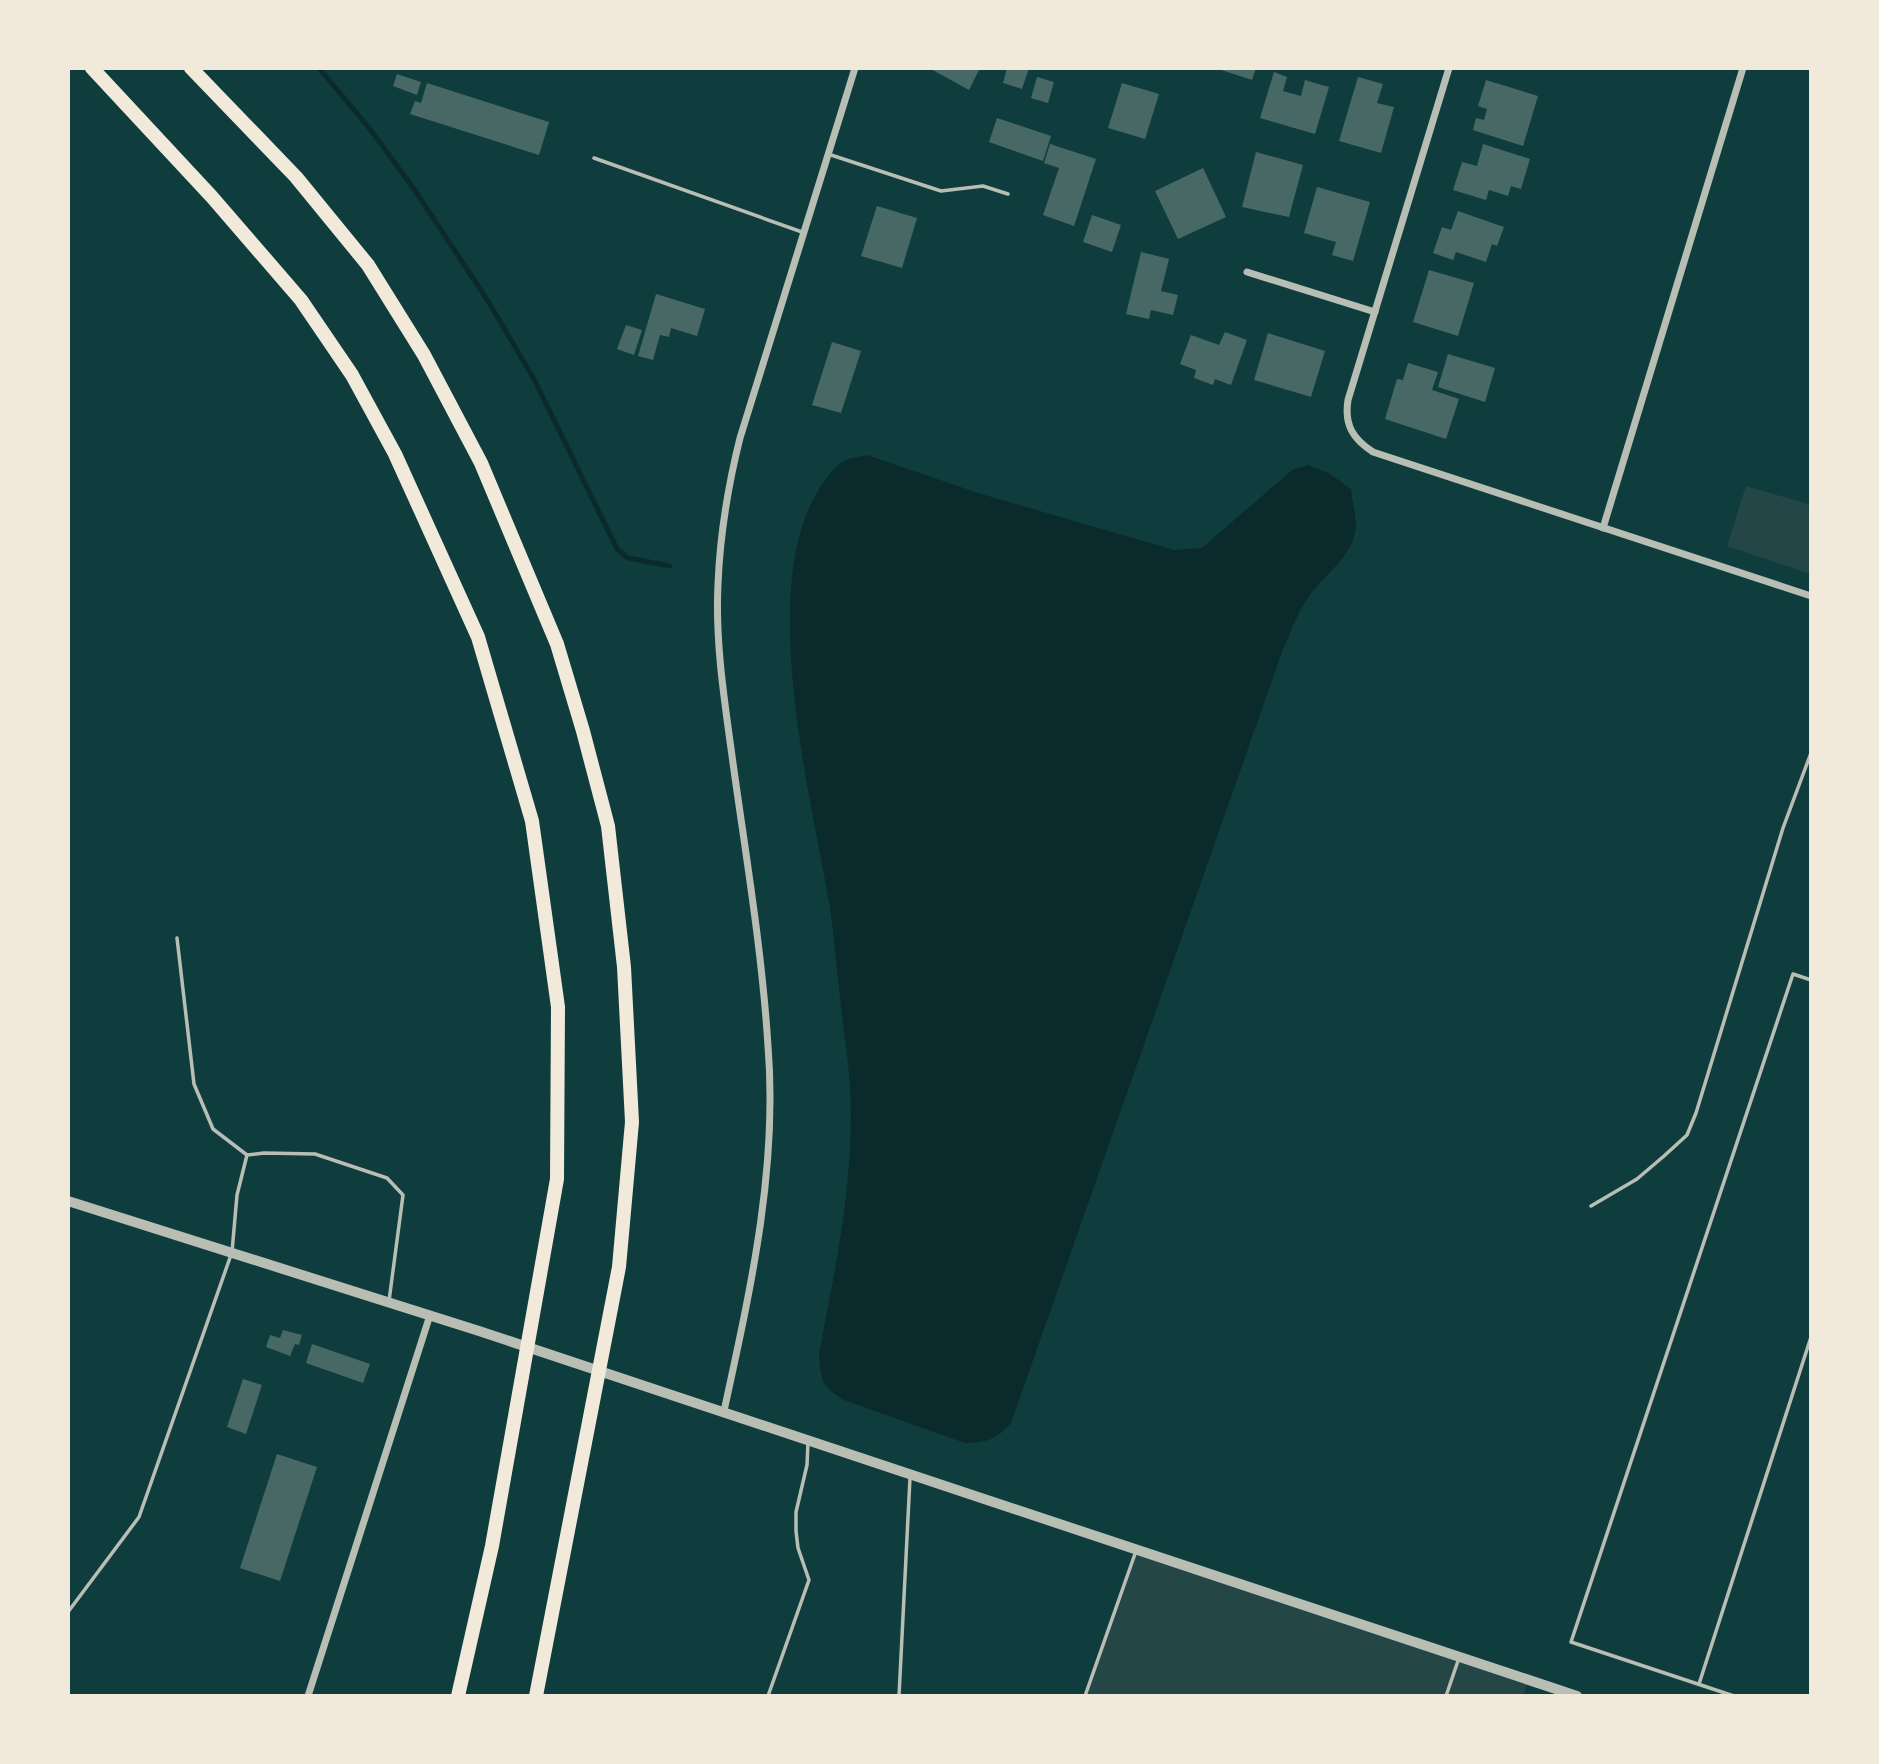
<svg xmlns="http://www.w3.org/2000/svg" width="1879" height="1764" font-family="Rubik,sans-serif">
  <style>
    .green { fill: #244646 }
    .water { fill: #0a2a2b }
    .lines { fill: none; stroke-linecap: round; stroke-linejoin: round }
    .stream { stroke: #0a2a2b; stroke-width: 5 }
    .building { fill: #486865 }
    .service { stroke: #b8beb3; stroke-width: 3.5 }
    .minor { stroke: #b8beb3; stroke-width: 7 }
    .tertiary { stroke: #b8beb3; stroke-width: 10 }
    .motorway { stroke: #f1e9da; stroke-width: 14 }
  </style>
  <rect width="100%" height="100%" fill="#0f3d3e"/>
  <g class="green">
    <path d="M1746,486L1811,505V574L1727,546Z"/>
    <path d="M1137,1549L1529,1679L1523,1696H1086Z"/>
  </g>
  <path class="water" d="M867,455L978,493L1174,550L1202,548L1292,470L1308,465L1330,474L1351,489C1352,503 1358,520 1355,533C1349,559 1325,574 1310,595C1298,610 1291,632 1283,649L1011,1423C995,1440 989,1442 965,1443L844,1400C821,1386 821,1381 819,1354C836,1265 855,1177 850,1086C848,1057 843,1027 840,997C836,965 834,933 829,902C810,791 756,584 821,486C827,477 835,465 846,460C852,457 861,457 867,455Z"/>
  <g class="lines">
    <path class="stream" d="M319,68L370,129L414,189L488,301L534,379L617,549L628,558L670,566"/>
  </g>
  <g class="building">
    <path d="M929,68H980L969,90Z"/>
    <path d="M1007,68H1029L1022,89L1003,83Z"/>
    <path d="M1215,68H1256L1252,80Z"/>
    <path d="M1274,72L1287,77L1283,91L1301,96L1305,80L1329,87L1315,134L1260,118Z"/>
    <path d="M397,74L421,82L417,95L393,86Z"/>
    <path d="M1037,77L1054,82L1048,103L1031,98Z"/>
    <path d="M1358,77L1383,84L1377,103L1394,107L1381,153L1339,141Z"/>
    <path d="M1486,80L1538,96L1523,146L1473,130L1476,118L1484,120L1487,109L1478,106Z"/>
    <path d="M427,83L549,122L539,155L410,114L415,101L421,103Z"/>
    <path d="M1122,83L1159,94L1145,139L1108,128Z"/>
    <path d="M997,118L1051,136L1043,161L989,142Z"/>
    <path d="M1050,144L1096,159L1074,226L1043,215L1059,168L1044,163Z"/>
    <path d="M1483,144L1530,159L1521,189L1511,186L1508,196L1489,190L1486,200L1453,190L1462,162L1477,166Z"/>
    <path d="M1256,152L1303,165L1289,217L1242,207Z"/>
    <path d="M1203,168L1226,217L1178,239L1155,191Z"/>
    <path d="M1317,187L1370,202L1353,261L1332,255L1336,242L1304,233Z"/>
    <path d="M877,206L917,218L902,268L861,256Z"/>
    <path d="M1458,211L1504,227L1497,246L1492,244L1486,262L1456,252L1453,260L1433,253L1442,227L1451,230Z"/>
    <path d="M1092,215L1121,225L1112,252L1083,242Z"/>
    <path d="M1141,252L1169,259L1161,291L1178,295L1173,315L1151,310L1149,319L1126,314Z"/>
    <path d="M1429,270L1474,283L1458,336L1413,322Z"/>
    <path d="M656,294L705,309L697,336L671,328L669,337L660,335L653,360L638,356Z"/>
    <path d="M626,325L642,330L634,355L617,349Z"/>
    <path d="M1225,332L1247,340L1231,385L1215,379L1213,385L1194,378L1196,370L1180,364L1191,335L1219,345Z"/>
    <path d="M1268,333L1325,351L1311,397L1254,380Z"/>
    <path d="M832,342L861,351L841,413L812,405Z"/>
    <path d="M1448,354L1495,368L1485,402L1438,387Z"/>
    <path d="M1408,363L1438,372L1432,390L1459,399L1446,439L1385,419L1397,379L1403,380Z"/>
    <path d="M283,1330L302,1335L299,1345L295,1344L290,1356L266,1347L270,1335L280,1338Z"/>
    <path d="M312,1344L370,1364L363,1383L306,1363Z"/>
    <path d="M243,1379L262,1385L246,1434L227,1427Z"/>
    <path d="M277,1454L317,1467L280,1581L240,1568Z"/>
  </g>
  <g class="lines">
    <g class="service">
      <path d="M828,154L941,191L983,186L1008,194"/>
      <path d="M594,158L802,232"/>
      <path d="M177,938L194,1084L213,1129L247,1155"/>
      <path d="M1591,1206L1637,1179L1664,1156L1687,1135L1696,1113L1783,828L1811,753"/>
      <path d="M68,1612L139,1517L232,1252L237,1195L247,1155L264,1153L315,1154L387,1178L403,1195L389,1301"/>
      <path d="M1699,1684L1811,1337"/>
      <path d="M768,1696L809,1580L798,1548L796,1531V1512L807,1465L808,1442"/>
      <path d="M899,1696L910,1478"/>
      <path d="M1085,1696L1136,1551"/>
      <path d="M1446,1696L1459,1658"/>
      <path d="M1734,1696L1571,1642L1793,974L1811,980"/>
    </g>
    <g class="minor">
      <path d="M1449,68L1348,400C1344,425 1353,439 1373,452L1811,596"/>
      <path d="M1247,272L1375,312"/>
      <path d="M1603,528L1743,68"/>
      <path d="M724,1411C750,1291 778,1170 768,1046C762,951 746,857 733,763C725,704 715,644 718,584C720,535 728,486 740,438L855,68"/>
      <path d="M308,1696L430,1315"/>
    </g>
    <path class="tertiary" d="M68,1201L479,1331L1577,1696"/>
    <g class="motorway">
      <path d="M92,68L212,197L301,300L352,375L395,454L478,637L532,821L558,1007L557,1179L492,1546L458,1696"/>
      <path d="M191,68L296,177L368,265L424,355L481,463L557,644L583,731L608,826L624,967L632,1122L619,1267L536,1696"/>
    </g>
  </g>
  <rect width="1879" height="1764" fill="none" stroke="#f1e9da" stroke-width="140"/>
</svg>
